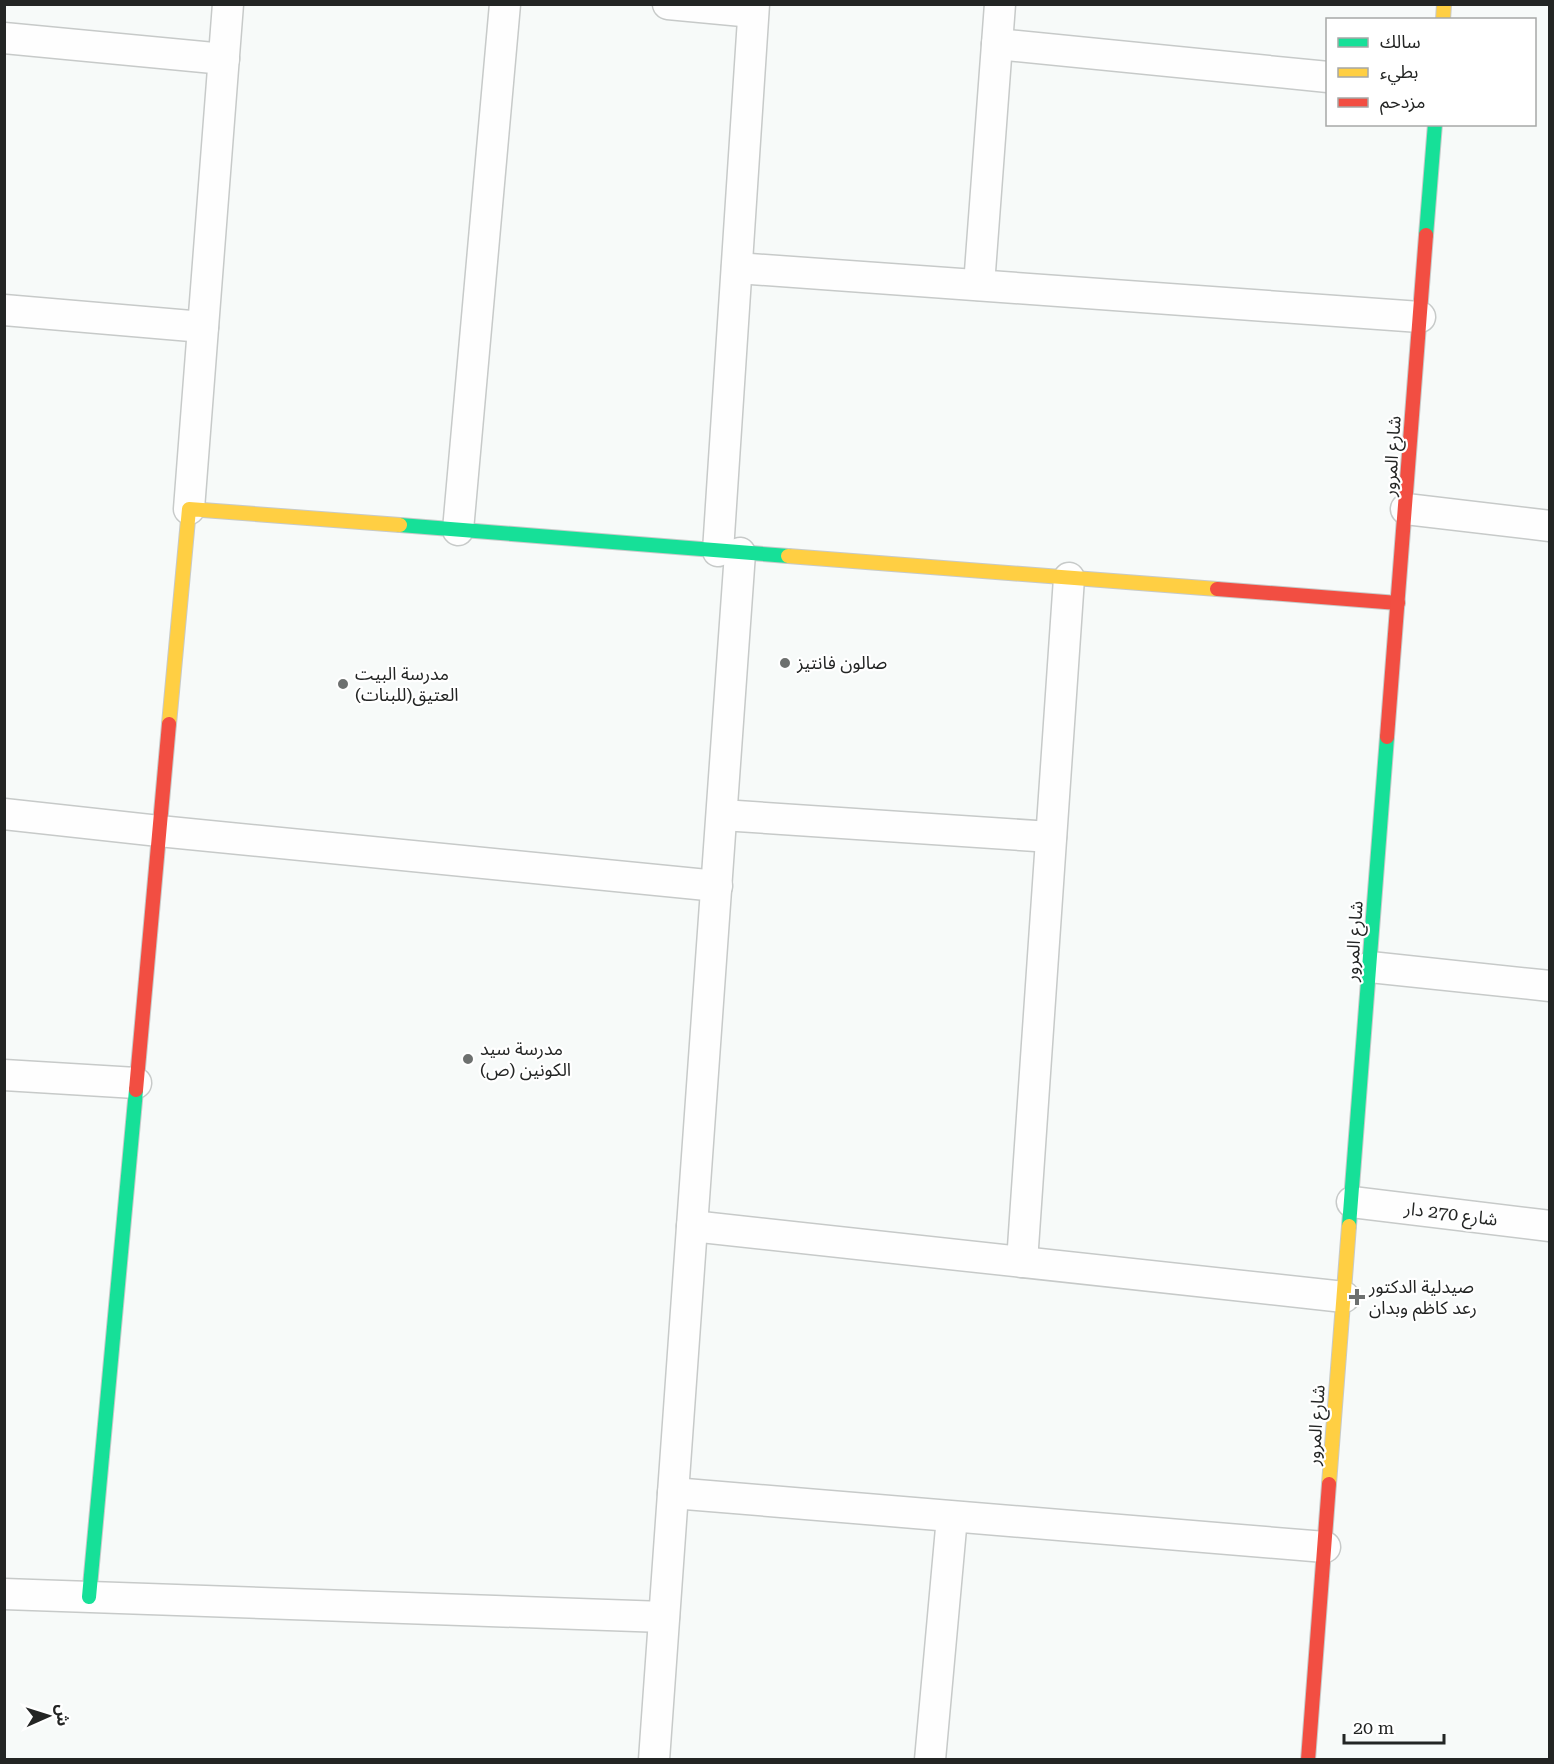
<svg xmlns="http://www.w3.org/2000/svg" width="1554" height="1764" font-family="'Roboto Serif','Noto Sans Arabic',serif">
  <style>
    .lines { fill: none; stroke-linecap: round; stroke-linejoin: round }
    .street-casing { stroke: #c7cac9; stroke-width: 33 }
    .fast-casing { stroke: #c7cac9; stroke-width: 16 }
    .slow-casing { stroke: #c7cac9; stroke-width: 16 }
    .jam-casing { stroke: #c7cac9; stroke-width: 16 }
    .street { stroke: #fefefe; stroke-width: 30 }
    .fast { stroke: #16e098; stroke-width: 14 }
    .slow { stroke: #ffcf43; stroke-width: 14 }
    .jam { stroke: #f24e42; stroke-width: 14 }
    .poi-dot { fill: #6d706f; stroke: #fff; stroke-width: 2 }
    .labels { text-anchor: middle; stroke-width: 4.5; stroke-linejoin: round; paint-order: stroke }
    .street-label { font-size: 18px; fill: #232524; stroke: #fff }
    .poi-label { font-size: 18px; fill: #232524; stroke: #fff; text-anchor: start }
  </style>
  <rect width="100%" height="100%" fill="#f7faf9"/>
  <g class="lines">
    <g class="street-casing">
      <g id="street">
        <path d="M668,4L753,12"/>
        <path d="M4,38L224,59"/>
        <path d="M997,44L1328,77"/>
        <path d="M737,268L1420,317"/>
        <path d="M979,285L1000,4"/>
        <path d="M4,310L203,327"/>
        <path d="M189,509L228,4"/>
        <path d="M1406,509L1550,526"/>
        <path d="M458,530L505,4"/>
        <path d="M718,551L754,4"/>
        <path d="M4,814L159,831L717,886"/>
        <path d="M722,815L1051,837"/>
        <path d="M1370,967L1550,986"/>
        <path d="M4,1075L136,1083"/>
        <path d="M1352,1202L1550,1226"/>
        <path d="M692,1226L1344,1297"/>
        <path d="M1022,1262L1069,578"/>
        <path d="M673,1493L1325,1547"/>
        <path d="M4,1594L664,1617"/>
        <path d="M654,1760L740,553"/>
        <path d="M930,1760L952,1517"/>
      </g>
    </g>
    <g class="fast-casing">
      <g id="fast">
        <path d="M1426,235L1435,124"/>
        <path d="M400,525L788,556"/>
        <path d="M1349,1226L1387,737"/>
        <path d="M89,1597L136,1090"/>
      </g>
    </g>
    <g class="slow-casing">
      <g id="slow">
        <path d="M1443,20L1444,4"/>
        <path d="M788,556L1217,589"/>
        <path d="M169,724L189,509L400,525"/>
        <path d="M1329,1484L1349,1226"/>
      </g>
    </g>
    <g class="jam-casing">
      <g id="jam">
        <path d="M1217,589L1398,603"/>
        <path d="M1387,737L1426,235"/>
        <path d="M136,1090L169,724"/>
        <path d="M1308,1760L1329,1484"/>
      </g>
    </g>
    <use href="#street" class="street"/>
    <use href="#fast" class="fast"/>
    <use href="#slow" class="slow"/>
    <use href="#jam" class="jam"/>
  </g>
  <g class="poi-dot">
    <circle cx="785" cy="663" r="6"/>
    <circle cx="343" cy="684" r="6"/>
    <circle cx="468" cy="1059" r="6"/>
    <path d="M1354 1288h6v6h6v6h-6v6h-6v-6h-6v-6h6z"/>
  </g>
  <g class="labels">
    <g class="street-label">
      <text transform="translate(1392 456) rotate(-86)" y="6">شارع المرور</text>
      <text transform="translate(1354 941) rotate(-86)" y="6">شارع المرور</text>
      <text transform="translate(1451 1214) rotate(7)" y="6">شارع 270 دار</text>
      <text transform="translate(1316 1425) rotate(-86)" y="6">شارع المرور</text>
    </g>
    <g class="poi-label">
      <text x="797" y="669">صالون فانتيز</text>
      <text x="355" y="680">مدرسة البيت<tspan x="355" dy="21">العتيق(للبنات)</tspan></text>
      <text x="480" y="1055">مدرسة سيد<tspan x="480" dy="21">الكونين (ص)</tspan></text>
      <text x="1369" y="1293">صيدلية الدكتور<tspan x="1369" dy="21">رعد كاظم وبدان</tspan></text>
    </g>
  </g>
  <rect width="1554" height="1764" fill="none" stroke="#232524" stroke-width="12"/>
  <rect x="1326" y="18" width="210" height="108" fill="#ffffff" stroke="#a7a8a7" stroke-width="1.5"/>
  <rect x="1338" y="38" width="30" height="9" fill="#16e098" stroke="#a7a8a7" stroke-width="1.5"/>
  <text x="1380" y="48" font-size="18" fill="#232524">سالك</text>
  <rect x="1338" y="68" width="30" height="9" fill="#ffcf43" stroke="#a7a8a7" stroke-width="1.5"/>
  <text x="1380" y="78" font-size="18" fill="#232524">بطيء</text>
  <rect x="1338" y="98" width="30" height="9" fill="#f24e42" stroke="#a7a8a7" stroke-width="1.5"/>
  <text x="1380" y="108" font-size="18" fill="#232524">مزدحم</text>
  <g transform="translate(48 1716) rotate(87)" stroke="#ffffff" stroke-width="4.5" paint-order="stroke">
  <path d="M0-4.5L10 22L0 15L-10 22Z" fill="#232524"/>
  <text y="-9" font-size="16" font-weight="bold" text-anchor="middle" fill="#232524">ش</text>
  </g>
  <path d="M1344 1734v9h100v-9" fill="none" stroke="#232524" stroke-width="3"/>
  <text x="1353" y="1734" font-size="18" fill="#232524" stroke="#ffffff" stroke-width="4.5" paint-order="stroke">20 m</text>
</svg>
